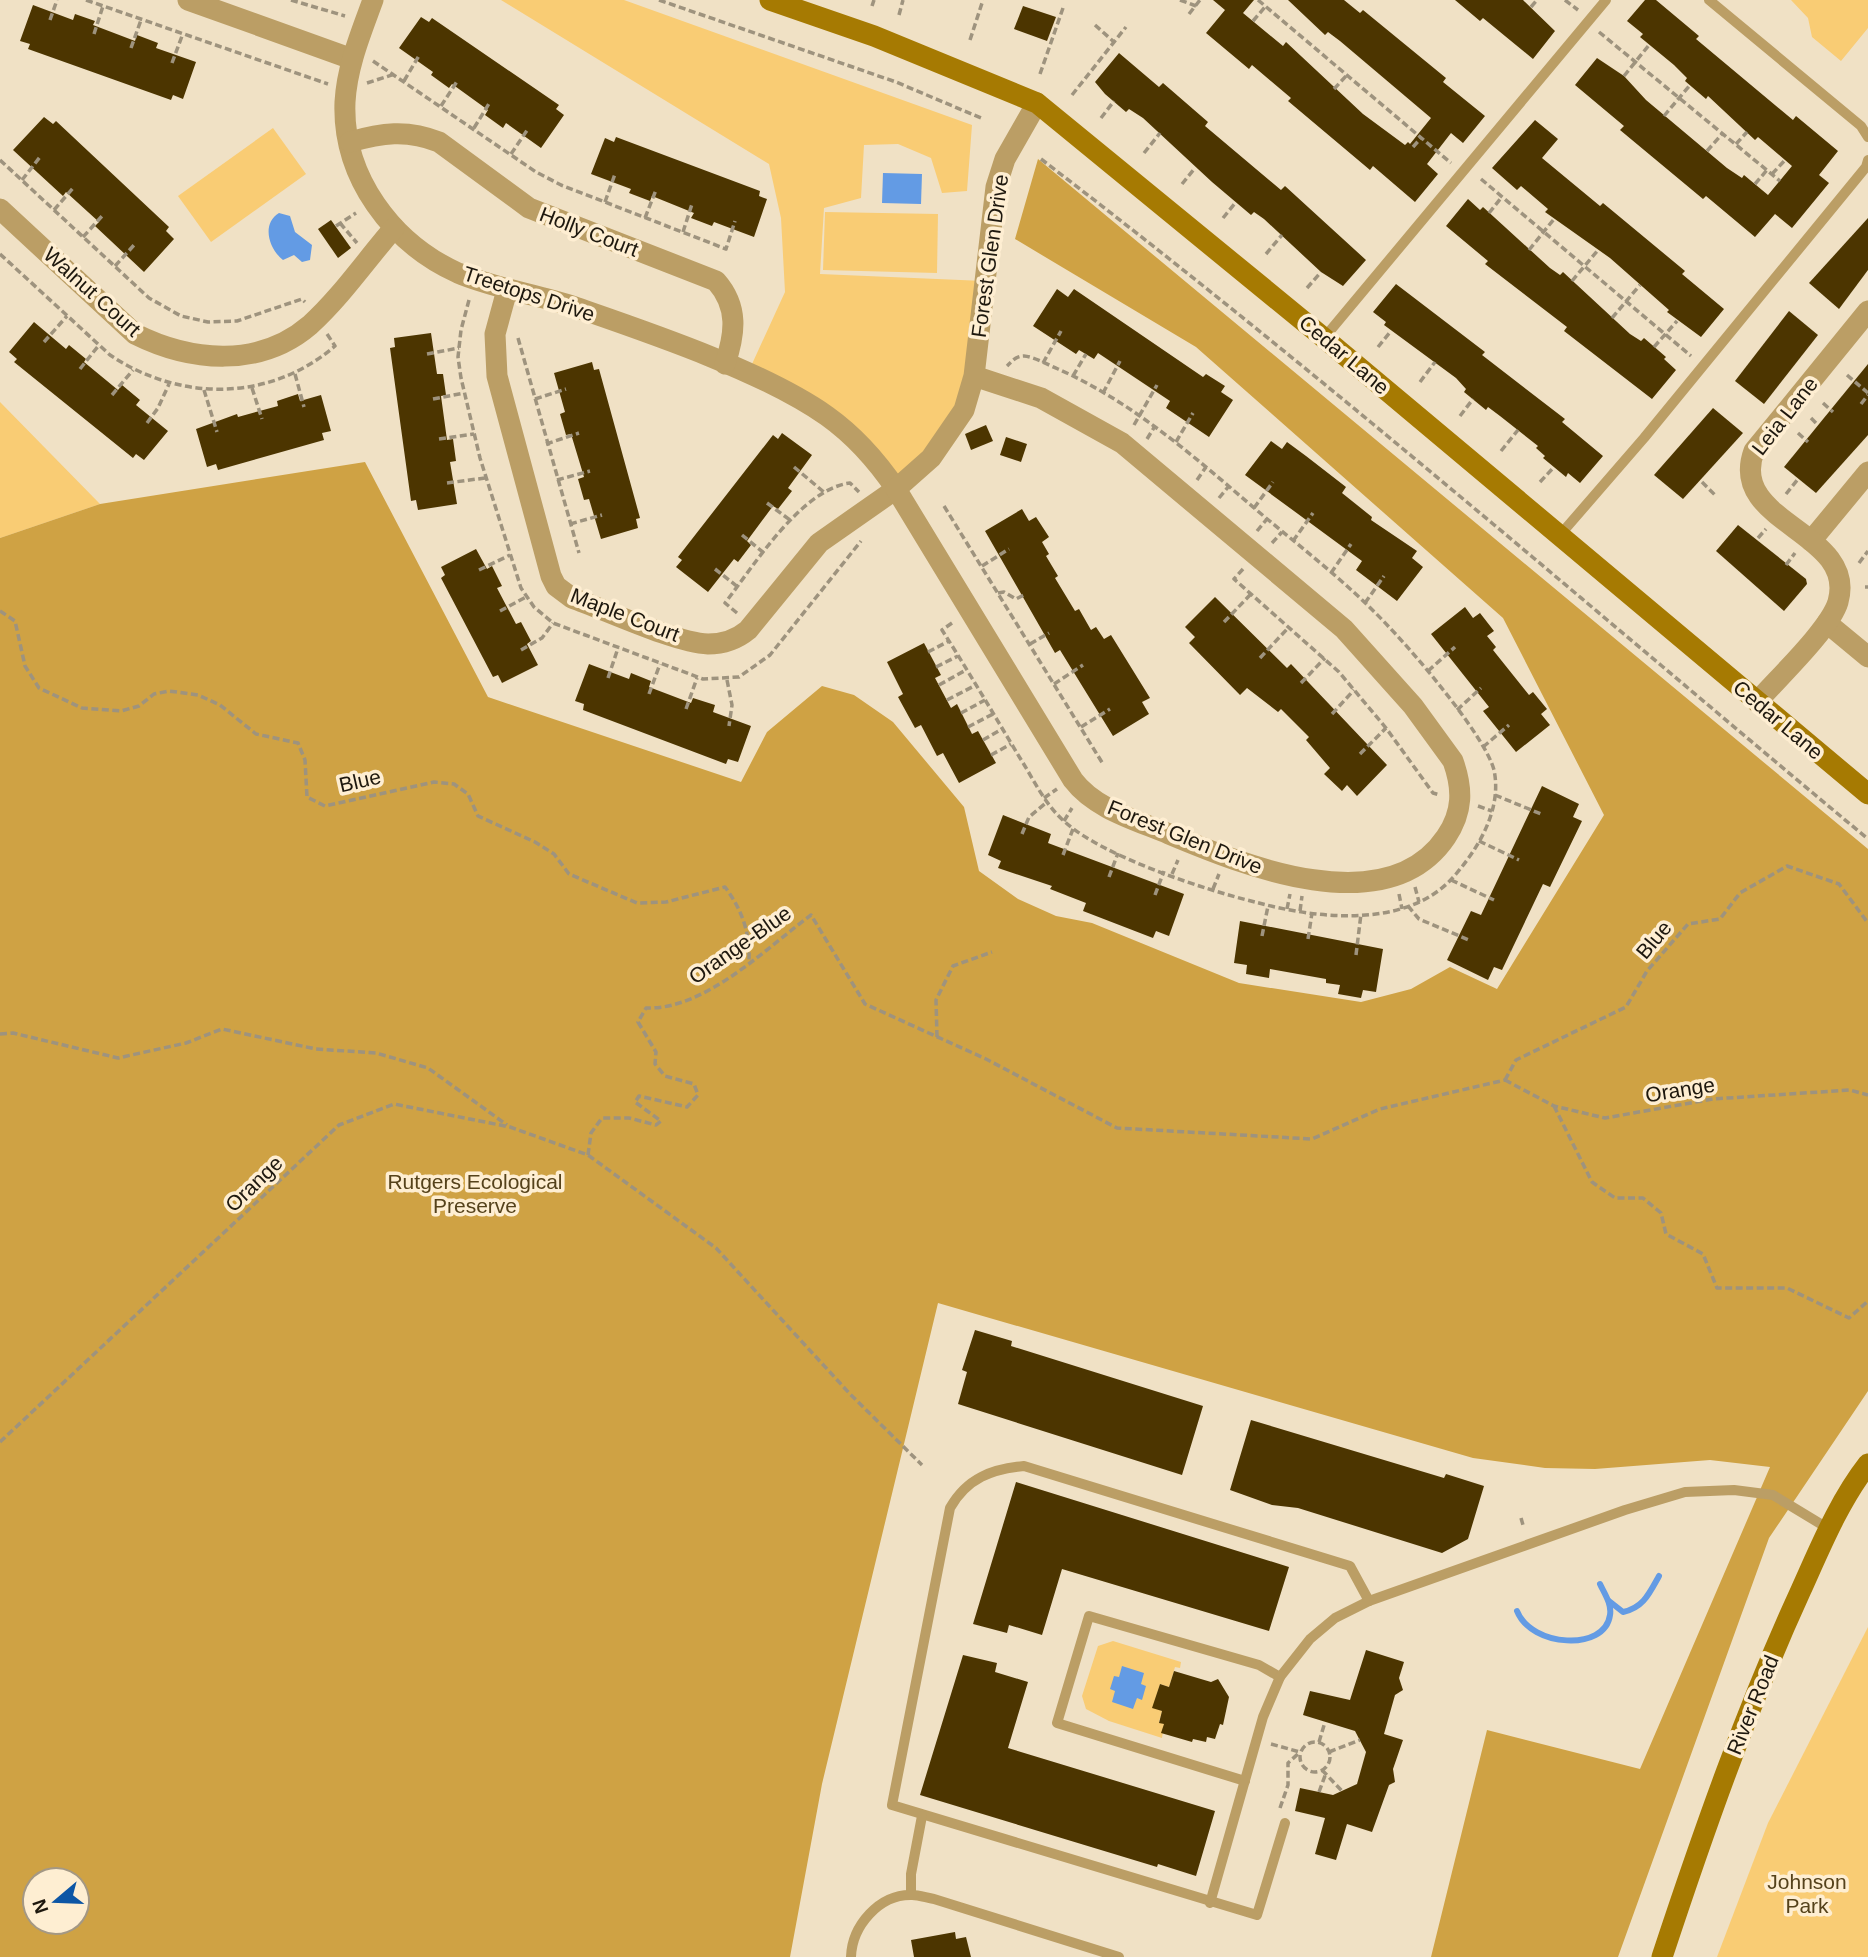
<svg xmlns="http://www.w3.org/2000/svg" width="1868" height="1957" font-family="Arial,sans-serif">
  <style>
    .green { fill: #f9cc74 }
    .forest { fill: #cfa244; fill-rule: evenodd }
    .water { fill: #639be4 }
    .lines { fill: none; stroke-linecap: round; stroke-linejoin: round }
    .stream { stroke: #639be4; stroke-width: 6 }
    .building { fill: #4c3500 }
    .path { stroke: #9e937e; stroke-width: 3.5; stroke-dasharray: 7 3.5; stroke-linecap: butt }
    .lane { stroke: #bb9e65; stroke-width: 10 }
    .street { stroke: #bb9e65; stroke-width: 21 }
    .secondary { stroke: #a67a02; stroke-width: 21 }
    .labels { text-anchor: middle; stroke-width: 7; stroke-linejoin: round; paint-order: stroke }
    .street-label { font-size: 21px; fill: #1e180e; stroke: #feeed2 }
    .park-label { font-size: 21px; fill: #55421b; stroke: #feeed2 }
  </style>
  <rect width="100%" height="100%" fill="#f0e1c5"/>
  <g class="green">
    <path d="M501,0H624L972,125L967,191L942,193L931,158L898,144L864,145L861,198L824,208L820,274L984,281L964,410L896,489L876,460L747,375L785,292L781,218L769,164Z"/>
    <path d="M1791,0H1868V28L1841,61L1812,37L1808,18Z"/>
    <path d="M273,128L306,174L211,242L178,196Z"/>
    <path d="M825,212L938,214L937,273L823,270Z"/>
    <path d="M0,402L100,504L0,538Z"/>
    <path d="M1868,1627V1957H1717L1768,1823Z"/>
    <path d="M1113,1641L1181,1662L1180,1668L1175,1667L1169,1687L1160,1684L1153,1707L1162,1711L1159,1722L1164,1724L1162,1738L1109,1721L1086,1709L1082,1696L1098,1646Z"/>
  </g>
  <path class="forest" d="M1038,159L1868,849V1391L1769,1538L1618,1957H1431L1487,1730L1640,1769L1770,1467L1710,1460L1595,1469L1545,1468L1473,1458L938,1303L822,1784L790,1957H0V538L100,504L365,462L488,697L741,782L767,732L822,686L854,695L893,722L964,807L979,871L1018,899L1056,916L1092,923L1239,983L1361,1002L1411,989L1450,967L1497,989L1604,815L1503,618L1196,347L1015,239ZM35,1880H77V1922H35Z"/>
  <g class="water">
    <path d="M883,173L922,174L921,204L882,203Z"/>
    <path d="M279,213L290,216L295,232L312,245L310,260L302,262L294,255L283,260C269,249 261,224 279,213Z"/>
    <path d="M1122,1666L1144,1673L1141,1684L1146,1686L1142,1700L1137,1698L1133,1709L1112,1702L1115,1691L1110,1689L1114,1676L1119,1677Z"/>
  </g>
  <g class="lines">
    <g class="stream">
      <path d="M1609,1601L1623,1612C1643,1608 1649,1594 1659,1576"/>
      <path d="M1517,1611C1531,1647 1605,1652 1610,1615C1612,1604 1604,1593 1600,1584"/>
    </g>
  </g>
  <g class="building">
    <path d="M1213,0H1254L1243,13L1283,46L1286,42L1363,114L1405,145L1408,142L1410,144L1431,118L1340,41L1328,32L1325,35L1288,0H1344L1360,13L1363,10L1446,78L1443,82L1485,116L1463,143L1451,133L1427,164L1438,174L1415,202L1373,166L1370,170L1288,101L1291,98L1252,65L1249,69L1206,33L1225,10Z"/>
    <path d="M1455,0H1523L1555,31L1533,59L1483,18L1480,21Z"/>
    <path d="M1645,0H1656L1699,36L1696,39L1793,120L1796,116L1838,151L1819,175L1829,183L1792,228L1775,214L1755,237L1706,196L1703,199L1620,130L1624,126L1575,85L1597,58L1624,76L1646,100L1727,168L1742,178L1744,175L1768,195L1792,166L1758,137L1755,140L1708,96L1706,99L1685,81L1687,78L1674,65L1640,37L1643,34L1627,21Z"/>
    <path d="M33,5L73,20L75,14L95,21L93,25L135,41L137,35L158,43L156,48L196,62L183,99L173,95L171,100L28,49L30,44L20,41Z"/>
    <path d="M1023,6L1056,17L1047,41L1014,29Z"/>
    <path d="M421,17L429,22L432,18L559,105L556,109L564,115L541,148L506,123L503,128L485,115L488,110L452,84L449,88L431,75L433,72L399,48Z"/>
    <path d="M1119,53L1159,87L1163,83L1208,122L1205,126L1281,190L1285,186L1366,260L1343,286L1321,272L1264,219L1254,212L1251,215L1212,182L1143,118L1129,109L1126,112L1105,94L1095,82Z"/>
    <path d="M44,117L53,124L56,121L169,227L166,231L174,239L144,272L95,226L99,222L66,192L63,196L13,150Z"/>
    <path d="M1535,120L1558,139L1542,158L1600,206L1603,203L1685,271L1682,274L1724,309L1701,337L1667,312L1669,310L1610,258L1545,212L1548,209L1521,186L1517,190L1492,168Z"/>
    <path d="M616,137L760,191L759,196L767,199L754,237L714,222L712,226L691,218L694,213L652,196L650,201L629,193L631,189L591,174L605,138L614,142Z"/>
    <path d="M1468,199L1480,210L1483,207L1550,268L1560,275L1563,272L1630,334L1641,341L1644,338L1666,357L1664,359L1676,370L1652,399L1564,331L1567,327L1485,264L1488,261L1446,226Z"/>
    <path d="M1868,218V270L1839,309L1809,283Z"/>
    <path d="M331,220L351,248L338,258L318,229Z"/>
    <path d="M1396,284L1485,352L1482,355L1565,419L1562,422L1603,456L1580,483L1568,473L1566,477L1543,458L1545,456L1536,448L1538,446L1500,416L1488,407L1486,410L1464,392L1466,389L1456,378L1384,325L1386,322L1373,312Z"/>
    <path d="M1057,289L1068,297L1074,289L1203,377L1206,374L1225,386L1221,392L1233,400L1209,437L1166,408L1170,401L1098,353L1094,359L1079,350L1076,354L1033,326Z"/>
    <path d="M1789,311L1818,335L1764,404L1735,381Z"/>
    <path d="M34,322L66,349L69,345L86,359L84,362L118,390L122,385L140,400L136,405L168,431L144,460L136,454L133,458L14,362L17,359L9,352Z"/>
    <path d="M431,333L437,374H443L446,395L441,396L447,440L453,439L456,461L450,462L457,504L418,510L416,500L411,501L390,348L395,347L394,338Z"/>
    <path d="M592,362L594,370L599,369L640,518L636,519L638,528L601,539L589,499L584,500L578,479L584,477L571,434L566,435L560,414L565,412L554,373Z"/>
    <path d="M1868,364V435L1816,493L1784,467Z"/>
    <path d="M298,394L300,401L321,395L331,431L322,433L324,440L218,470L216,464L207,467L196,429L237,414L238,417L278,406L277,401Z"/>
    <path d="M1713,408L1743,433L1683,499L1654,475Z"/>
    <path d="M986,425L993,441L971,450L965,434Z"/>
    <path d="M782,433L812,455L788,488L792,491L778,509L773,506L747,541L751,545L738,562L734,559L708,592L676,567L682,560L678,557L773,435L778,439Z"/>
    <path d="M1006,437L1027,444L1021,462L1000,455Z"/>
    <path d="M1271,441L1282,449L1287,442L1306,456L1346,487L1342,493L1372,517L1371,520L1417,551L1412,558L1423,567L1397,601L1356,570L1362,561L1245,475Z"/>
    <path d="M1022,509L1029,521L1036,517L1049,537L1042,542L1049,554L1046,556L1058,576L1055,578L1075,611L1079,609L1091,630L1096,627L1104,639L1111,635L1150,698L1142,702L1149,714L1113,736L1060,650L1055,653L985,531Z"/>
    <path d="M1738,525L1806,579L1807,584L1784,611L1716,551Z"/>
    <path d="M476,549L487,569L492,566L502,586L497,588L516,624L521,622L531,641L527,644L538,665L502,683L498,675L493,677L441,578L445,575L441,567Z"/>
    <path d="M1215,597L1287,668L1291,664L1387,765L1357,796L1347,785L1342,791L1324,774L1330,768L1306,740L1309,737L1281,709L1278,712L1247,688L1240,695L1189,643L1195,637L1185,627Z"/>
    <path d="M1465,607L1473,618L1480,613L1494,631L1487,636L1496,647L1493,650L1529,695L1533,692L1547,709L1541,714L1550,725L1516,752L1483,711L1489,707L1431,634Z"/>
    <path d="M924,643L941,675L935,678L951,708L957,704L972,734L978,731L996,763L959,783L943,753L937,756L921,725L915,728L898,697L903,694L887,662Z"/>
    <path d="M589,664L629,679L631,673L651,681L649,687L691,703L693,698L715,705L713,712L751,726L738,762L728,759L726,764L583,710L584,704L575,701Z"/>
    <path d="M1542,786L1579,804L1573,817L1582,821L1550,887L1543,884L1502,970L1494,967L1488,980L1447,960L1471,911L1481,915Z"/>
    <path d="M1003,815L1051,834L1048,843L1184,894L1169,936L1156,931L1153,938L1083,911L1086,903L1050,889L1052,886L998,868L1001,861L988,855Z"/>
    <path d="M1240,921L1383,949L1376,992L1363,990L1361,998L1338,994L1340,985L1326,983V979L1270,969L1269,978L1246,974L1247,965L1234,963Z"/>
    <path d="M975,1330L1012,1341L1011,1346L1203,1406L1182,1475L958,1404L967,1372L962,1370Z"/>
    <path d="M1251,1420L1444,1478L1446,1474L1484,1486L1468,1539L1442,1553L1298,1508L1272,1505L1230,1490Z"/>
    <path d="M1016,1482L1289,1567L1269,1631L1062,1569L1042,1635L1009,1625L1007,1633L973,1624Z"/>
    <path d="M1366,1650L1404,1662L1399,1678L1403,1690L1395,1695L1384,1734L1403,1740L1393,1769L1395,1782L1389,1785L1372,1832L1347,1824L1336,1860L1315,1854L1325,1818L1295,1811L1300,1788L1333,1795L1357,1784L1366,1752L1355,1731L1303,1715L1310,1691L1350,1700Z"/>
    <path d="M963,1655L997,1663L995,1672L1028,1682L1008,1748L1215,1811L1196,1876L1158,1864L1157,1867L920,1795Z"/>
    <path d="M1174,1671L1211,1682L1218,1679L1229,1697L1223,1725L1220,1724L1215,1739L1207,1737L1206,1742L1193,1739L1192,1742L1161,1733L1164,1724L1159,1723L1162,1711L1152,1708L1160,1684L1169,1687Z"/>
    <path d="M955,1932L956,1939L966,1937L971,1957H914L911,1940Z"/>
  </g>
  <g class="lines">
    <g class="path">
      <path d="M86,0L328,84"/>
      <path d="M291,0L345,16"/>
      <path d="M659,0L896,82L981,118"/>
      <path d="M1180,0L1196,6"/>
      <path d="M1258,0L1451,163"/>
      <path d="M1565,0L1578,10"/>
      <path d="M872,6L874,0"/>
      <path d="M1531,7L1537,0"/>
      <path d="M1189,14L1200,0"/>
      <path d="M899,15L903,0"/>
      <path d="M50,20L57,0"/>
      <path d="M1253,21L1265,7"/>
      <path d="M1095,25L1114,42"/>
      <path d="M1599,32L1780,181"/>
      <path d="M94,34L103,6"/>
      <path d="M970,40L983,0"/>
      <path d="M131,48L141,20"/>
      <path d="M373,61L536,172L561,185L726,249L735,221"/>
      <path d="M172,63L182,36"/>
      <path d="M1040,74L1063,8"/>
      <path d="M1624,76L1649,45"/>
      <path d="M404,81L420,54"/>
      <path d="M367,83L395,74"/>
      <path d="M1334,89L1347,75"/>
      <path d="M1072,95L1126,27"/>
      <path d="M441,106L458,80"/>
      <path d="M1664,116L1690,85"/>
      <path d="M1101,118L1114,101"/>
      <path d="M474,128L490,102"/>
      <path d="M1736,144L1747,132"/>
      <path d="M1413,147L1421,138"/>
      <path d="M1707,151L1723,133"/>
      <path d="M1144,153L1160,133"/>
      <path d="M511,154L528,129"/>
      <path d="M1041,159C1325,376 1594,611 1868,839"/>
      <path d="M0,160L149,298L181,316L208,322L237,321L302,299L305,302"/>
      <path d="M1772,174L1786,159"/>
      <path d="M1481,179L1691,356"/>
      <path d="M22,180L40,157"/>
      <path d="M1182,184L1195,168"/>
      <path d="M1755,184L1767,170"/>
      <path d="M605,202L615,174"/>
      <path d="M54,210L73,188"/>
      <path d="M1489,213L1501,198"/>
      <path d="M645,218L656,190"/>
      <path d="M1223,218L1236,202"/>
      <path d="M340,223L357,243"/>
      <path d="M336,226L356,213"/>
      <path d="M683,232L692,204"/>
      <path d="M83,237L103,215"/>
      <path d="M1529,250L1554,219"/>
      <path d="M0,254L110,355C180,402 270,402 335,346L327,334"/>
      <path d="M1266,254L1282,235"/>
      <path d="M115,266L135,244"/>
      <path d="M1572,281L1598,250"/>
      <path d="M1307,288L1321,272"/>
      <path d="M469,300L461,330L458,357L461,378L480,458L521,588L534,607L553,623L703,679L739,677L770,655L861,541"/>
      <path d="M1612,318L1640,285"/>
      <path d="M518,338L579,553"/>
      <path d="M44,342L67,316"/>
      <path d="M1378,347L1391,331"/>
      <path d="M1654,347L1677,321"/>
      <path d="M427,354L459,348"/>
      <path d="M1043,363L1061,331"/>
      <path d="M80,369L99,345"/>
      <path d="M295,374L304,407"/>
      <path d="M1847,375L1868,393"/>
      <path d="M1073,376L1086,354"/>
      <path d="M1420,382L1435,362"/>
      <path d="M252,388L262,419"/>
      <path d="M204,390L217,432"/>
      <path d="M1103,393L1120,361"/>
      <path d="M112,395L133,370"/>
      <path d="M433,399L464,393"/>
      <path d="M535,399L566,389"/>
      <path d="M1823,403L1833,412"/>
      <path d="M1861,404L1868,395"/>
      <path d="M1460,416L1473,399"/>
      <path d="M1811,418L1818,425"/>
      <path d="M147,423L158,408L169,384"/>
      <path d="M1134,425L1157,385"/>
      <path d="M1798,433L1808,442"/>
      <path d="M439,439L474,434"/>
      <path d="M1147,439L1155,426"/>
      <path d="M1176,442L1193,413"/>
      <path d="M546,444L579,433"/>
      <path d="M1501,451L1518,430"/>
      <path d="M794,467L825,493"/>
      <path d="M557,480L590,471"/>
      <path d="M1197,480L1206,467"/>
      <path d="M1540,482L1554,467"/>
      <path d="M1702,482L1715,495"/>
      <path d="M447,483L485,478"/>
      <path d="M1786,494L1798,479"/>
      <path d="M1219,498L1229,486"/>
      <path d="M767,503L790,520"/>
      <path d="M944,506L1103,764"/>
      <path d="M1254,508L1273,482"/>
      <path d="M570,524L602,515"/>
      <path d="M1257,531L1267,519"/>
      <path d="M742,535L764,553"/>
      <path d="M1758,538L1766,529"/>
      <path d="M1293,541L1313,513"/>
      <path d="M1272,543L1282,532"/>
      <path d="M1859,563L1868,551"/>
      <path d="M1786,565L1795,553"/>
      <path d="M982,566L1009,549"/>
      <path d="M715,569L738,587"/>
      <path d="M1243,569L1234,579L1339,672L1386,728L1433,793L1440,795"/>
      <path d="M479,570L510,555"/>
      <path d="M1331,573L1351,544"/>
      <path d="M1865,587H1868"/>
      <path d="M998,593L1004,592L1016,599L1026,594"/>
      <path d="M1365,603L1384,576"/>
      <path d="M0,611L15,621L25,666L39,688L82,708L121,711L139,706L154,694L169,691L198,695L220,705L256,734L298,743L305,760L307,797L325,806L434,782L454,784L468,794L478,816L535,842L554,854L569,874L637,903L666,902L725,887C742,910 750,932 749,961"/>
      <path d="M500,611L526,597"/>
      <path d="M737,613L725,603C753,567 801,489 850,483L859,492"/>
      <path d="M1224,622L1251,594"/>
      <path d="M952,623L942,630C969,672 994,715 1020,758C1034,780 1045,805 1065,822C1102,856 1205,890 1255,902C1317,919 1410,930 1456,874C1480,846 1502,808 1494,770C1485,736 1416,655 1389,627C1352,587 1308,553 1266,518C1201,463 1137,404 1058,369C1048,365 1035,357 1024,356C1016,356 1012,361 1007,366"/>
      <path d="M1030,644L1049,633"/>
      <path d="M521,650L542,638L553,623"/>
      <path d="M928,652L949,641"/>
      <path d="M1260,658L1289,627"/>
      <path d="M936,667L958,656"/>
      <path d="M1428,671L1455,647"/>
      <path d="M608,678L618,648"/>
      <path d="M727,680L732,705L729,726"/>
      <path d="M1301,683L1325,658"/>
      <path d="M1054,684L1083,665"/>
      <path d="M939,685L966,670"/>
      <path d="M649,694L660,664"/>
      <path d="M947,700L976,685"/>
      <path d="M686,709L697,678"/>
      <path d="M1457,710L1481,688"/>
      <path d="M961,713L985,700"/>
      <path d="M1332,714L1354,690"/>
      <path d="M968,727L993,714"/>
      <path d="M1081,727L1110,709"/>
      <path d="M983,740L1002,729"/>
      <path d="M1483,747L1509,725"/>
      <path d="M1360,754L1386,728"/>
      <path d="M991,755L1011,744"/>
      <path d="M1495,795L1541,814"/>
      <path d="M1044,798L1057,789"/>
      <path d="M1478,806L1492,811"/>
      <path d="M1064,821L1072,808"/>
      <path d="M1022,834L1029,817L1047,802"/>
      <path d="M1479,841L1519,860"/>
      <path d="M1063,855L1073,829"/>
      <path d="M1172,874L1178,860"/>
      <path d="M1109,877L1118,853"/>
      <path d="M1451,880L1494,900"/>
      <path d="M1415,887L1419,902"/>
      <path d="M1213,889L1219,874"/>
      <path d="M1399,894L1402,909"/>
      <path d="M1155,895L1164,871"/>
      <path d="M1408,906L1419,919L1469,940"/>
      <path d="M1287,909L1290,894"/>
      <path d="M1300,911L1302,896"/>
      <path d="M1262,936L1268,906"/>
      <path d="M1308,939L1312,913"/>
      <path d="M1356,955L1361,914"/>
      <path d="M0,1034L13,1033L118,1058L186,1043L222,1029L316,1049L376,1053L428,1068L507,1125"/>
      <path d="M937,1037L936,1000L953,966L992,952"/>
      <path d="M1505,1080L1516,1060L1626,1007L1647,971L1688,924L1720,919L1740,893L1787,866L1839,884L1868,923"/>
      <path d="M1505,1080L1554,1106L1605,1118L1713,1099L1850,1090L1868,1095"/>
      <path d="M1554,1106L1592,1182L1615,1198H1643L1661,1213L1666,1234L1703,1254L1717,1288H1787L1849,1318L1868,1301"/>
      <path d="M588,1155L591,1133L602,1118H629L656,1125L661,1121L635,1102L639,1096L687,1107L698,1095L694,1084L665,1076L655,1064L656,1052L638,1022L646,1008C705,1010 765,949 811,915L865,1004L986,1059L1117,1128L1312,1139L1380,1109L1505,1080"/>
      <path d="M0,1442L339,1125L394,1104L510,1127L588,1155L716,1248L850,1394L922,1465"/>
      <path d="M1521,1518L1523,1525"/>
      <circle cx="1315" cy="1757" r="15"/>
      <path d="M1319,1742L1325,1722"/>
      <path d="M1271,1744L1300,1752"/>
      <path d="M1329,1752L1360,1740"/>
      <path d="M1322,1770L1342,1791"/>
      <path d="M1319,1792L1326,1773"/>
      <path d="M1280,1808L1288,1785V1763L1300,1752"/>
    </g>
    <g class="lane">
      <path d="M1709,0L1861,126L1868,137"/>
      <path d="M1324,338L1606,0"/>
      <path d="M1560,535L1644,438L1866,167L1868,160"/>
      <path d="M1245,1781L1057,1723L1089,1616L1259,1665L1280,1677"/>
      <path d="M1285,1823L1257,1915L892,1805L950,1508C967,1478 992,1469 1024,1466L1350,1566L1369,1601"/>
      <path d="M911,1895V1874L922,1816"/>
      <path d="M1210,1903L1263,1717L1280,1677L1310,1639L1335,1618L1369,1601L1625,1510L1685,1492L1734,1490L1773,1495L1829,1529"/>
      <path d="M851,1957C852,1926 879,1894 912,1895C919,1895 927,1898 934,1899L1119,1957"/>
    </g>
    <g class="street">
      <path d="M188,0L352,59"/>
      <path d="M373,0C361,33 347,66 345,102C342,177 392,243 458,273C496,289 536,294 575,307C650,333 763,371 827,416C855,436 877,461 896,489L819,543L748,630C736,640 724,644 708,644C676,643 606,610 572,598L556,586L551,576L497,376L495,334L507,290"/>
      <path d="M350,142C381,133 407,129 439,142L529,208L716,281C739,307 735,334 725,364"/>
      <path d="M0,209L135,334C191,362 260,368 310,325C341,297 367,259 394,228"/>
      <path d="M974,376L1041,398L1122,443L1344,629L1413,706L1453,761C1463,789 1463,812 1446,837C1387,924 1243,865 1169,834C1136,820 1095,809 1073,780L896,489L931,458L964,410L974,376L996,187L1005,159L1037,103"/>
      <path d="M1811,541L1868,472"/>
      <path d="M1827,623L1868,657"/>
      <path d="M1757,702C1777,679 1830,629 1838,602C1858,531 1727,524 1754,451L1868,311"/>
    </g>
    <g class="secondary">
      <path d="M770,0L874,36L1037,103L1324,338L1868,794"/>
      <path d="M1662,1957C1703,1833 1746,1710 1801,1590C1820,1548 1839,1501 1868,1464"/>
    </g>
  </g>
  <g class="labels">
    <g class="street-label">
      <text transform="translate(589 232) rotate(21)" y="7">Holly Court</text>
      <text transform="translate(990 256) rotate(-82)" y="7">Forest Glen Drive</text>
      <text transform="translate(92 292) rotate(42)" y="7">Walnut Court</text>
      <text transform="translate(529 294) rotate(18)" y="7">Treetops Drive</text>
      <text transform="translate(1344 355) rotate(40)" y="7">Cedar Lane</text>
      <text transform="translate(1785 416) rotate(-52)" y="7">Leia Lane</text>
      <text transform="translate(625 615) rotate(21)" y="7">Maple Court</text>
      <text transform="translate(1778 720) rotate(40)" y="7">Cedar Lane</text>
      <text transform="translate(360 781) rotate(-13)" y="7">Blue</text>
      <text transform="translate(1185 837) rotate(22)" y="7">Forest Glen Drive</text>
      <text transform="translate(1654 940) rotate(-50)" y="7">Blue</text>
      <text transform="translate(740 945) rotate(-35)" y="7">Orange-Blue</text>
      <text transform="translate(1680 1090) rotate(-9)" y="7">Orange</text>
      <text transform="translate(254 1184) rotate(-44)" y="7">Orange</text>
      <text transform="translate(1753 1705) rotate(-68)" y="7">River Road</text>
    </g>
    <g class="park-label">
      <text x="475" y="1189">Rutgers Ecological<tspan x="475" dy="24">Preserve</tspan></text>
      <text x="1807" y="1889">Johnson<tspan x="1807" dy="24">Park</tspan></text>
    </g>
  </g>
  <g transform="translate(56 1901) rotate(251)"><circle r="33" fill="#feeed2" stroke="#a49884" stroke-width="2"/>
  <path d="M0-5L12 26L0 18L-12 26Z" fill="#0d56a5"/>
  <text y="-10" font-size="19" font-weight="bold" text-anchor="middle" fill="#1e180e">N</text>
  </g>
</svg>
